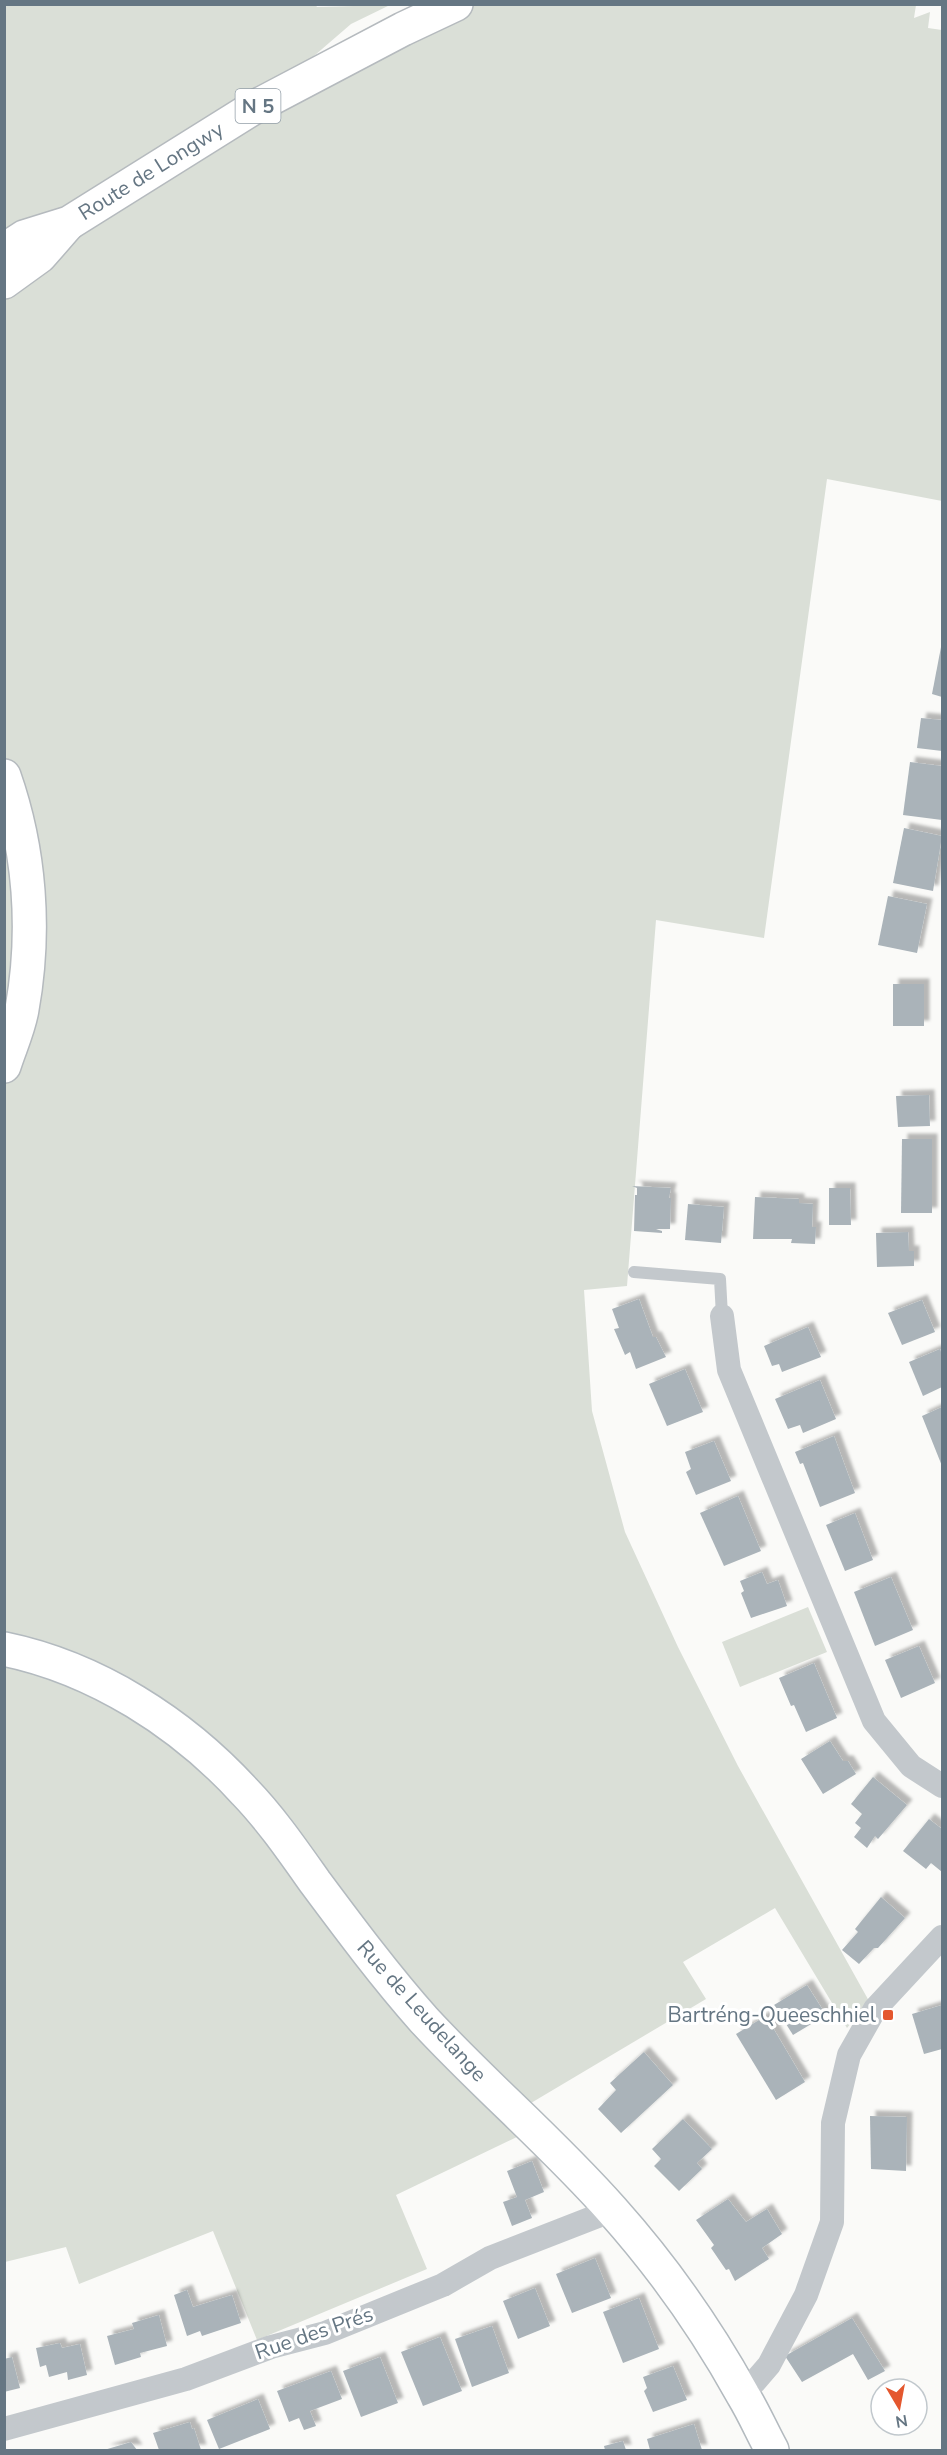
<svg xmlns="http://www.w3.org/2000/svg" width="947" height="2455" font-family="'Nunito Sans',sans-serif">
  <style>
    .green { fill: #dadfd7 }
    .building { fill: #aab3b9; filter: url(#shadow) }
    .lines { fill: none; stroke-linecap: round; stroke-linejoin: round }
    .secondary-casing { stroke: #b3babf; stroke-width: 36 }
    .primary-casing { stroke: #b5babe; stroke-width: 36 }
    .lane { stroke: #c3c8cc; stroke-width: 12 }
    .street { stroke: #c3c8cc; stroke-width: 24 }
    .secondary { stroke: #fff; stroke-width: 33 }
    .primary { stroke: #fff; stroke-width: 33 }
    .poi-dot { fill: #e4572e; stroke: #fff; stroke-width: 2 }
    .labels { text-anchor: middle; stroke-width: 6; stroke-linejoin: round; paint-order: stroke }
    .shield { fill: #fff; stroke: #939fa8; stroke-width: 1.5 }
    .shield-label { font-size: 20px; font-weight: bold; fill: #657683 }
    .street-label { font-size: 21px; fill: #657683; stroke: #fff }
    .poi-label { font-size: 21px; fill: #657683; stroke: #fff; text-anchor: end }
  </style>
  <defs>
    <filter id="shadow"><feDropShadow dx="5.5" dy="-5.5" stdDeviation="1.5" flood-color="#0004"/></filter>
  </defs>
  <rect width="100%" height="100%" fill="#fafaf8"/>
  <g class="green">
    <path d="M315,4L317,7L390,5L351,24L256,106L456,5H916L914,18L930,12L928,28L942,30V501L827,479L764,938L656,920L627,1286L584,1290L592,1411L625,1532L678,1647L738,1766L869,2001L847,2028L775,1908L683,1962L706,1999L531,2103L519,2136L396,2195L427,2269L257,2340L213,2231L79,2284L66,2247L5,2262L4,5Z"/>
    <path d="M808,1607L827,1652L740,1687L722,1642Z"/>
  </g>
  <g class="building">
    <path d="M941,647H942V697L932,694Z"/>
    <path d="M921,718L942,720V751L917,748Z"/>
    <path d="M910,762L942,766V820L903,815Z"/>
    <path d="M904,828L942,836L933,891L893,883Z"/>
    <path d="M888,896L927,904L917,953L878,945Z"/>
    <rect x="893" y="984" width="31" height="42"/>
    <path d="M929,1095L930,1126L898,1127L896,1096Z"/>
    <path d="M902,1139H932V1213H901Z"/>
    <path d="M632,1186L671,1188L669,1198H671L670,1229H656L662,1231V1233L634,1231L635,1195H637V1188Z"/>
    <path d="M829,1188H850L851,1225H829Z"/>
    <path d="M755,1197L799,1199V1203L813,1204L812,1227H816L815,1244L791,1243L792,1239H753Z"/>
    <path d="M688,1204L724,1207L721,1243L685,1240Z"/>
    <path d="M908,1232L909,1251H914V1266L877,1267L876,1233Z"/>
    <path d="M639,1299L653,1337H656L666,1357L636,1369L630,1352L625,1355L614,1329L619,1328L612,1309Z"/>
    <path d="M922,1300L935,1332L902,1345L888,1313Z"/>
    <path d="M808,1327L821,1357L782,1372L779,1364L772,1366L764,1346Z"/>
    <path d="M940,1349L942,1355V1387L923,1396L909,1362Z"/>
    <path d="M685,1369L703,1412L667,1426L649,1384Z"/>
    <path d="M820,1380L836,1419L803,1433L800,1425L788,1429L775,1399Z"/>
    <path d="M942,1407V1466L922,1416Z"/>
    <path d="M834,1436L855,1493L820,1507L803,1463L800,1464L795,1452Z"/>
    <path d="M714,1441L731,1481L696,1495L686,1472L691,1469L685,1452Z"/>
    <path d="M738,1496L761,1551L724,1566L700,1513Z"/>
    <path d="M855,1513L873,1560L845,1571L826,1525Z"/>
    <path d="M762,1572L767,1584L778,1580L787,1606L751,1618L741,1593L744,1591L740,1581Z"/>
    <path d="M891,1577L913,1630L875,1646L854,1592Z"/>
    <path d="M919,1646L935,1683L901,1698L885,1660Z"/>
    <path d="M814,1663L837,1718L806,1732L794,1705L791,1706L779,1678Z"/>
    <path d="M830,1741L843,1761H848L856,1774L823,1794L801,1759Z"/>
    <path d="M873,1777L907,1805L878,1839L875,1836L867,1848L854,1837L861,1828L855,1823L862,1814L851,1804Z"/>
    <path d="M929,1819L942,1829V1872L931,1863L926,1869L903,1851Z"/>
    <path d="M881,1897L905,1918L878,1948H874L859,1964L842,1950L858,1932L855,1929Z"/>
    <path d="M807,1985L826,2015L793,2035L774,2005Z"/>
    <path d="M942,2005V2049L924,2054L912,2014Z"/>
    <path d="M766,2016L805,2082L776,2100L736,2034Z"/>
    <path d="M644,2052L673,2085L621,2133L598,2109L616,2090L610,2083Z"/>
    <path d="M870,2116L907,2117L906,2171L871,2169Z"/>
    <path d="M683,2119L712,2149L697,2163L702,2169L679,2191L654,2166L661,2159L652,2149Z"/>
    <path d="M532,2161L544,2192L525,2200L532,2218L512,2226L503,2202L517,2197L507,2171Z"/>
    <path d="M728,2199L746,2222L767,2209L782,2234L762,2248L769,2259L735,2281L729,2269L726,2270L711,2248L714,2245L696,2220Z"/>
    <path d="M595,2258L611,2298L572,2313L556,2274Z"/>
    <path d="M535,2288L550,2326L518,2339L503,2301Z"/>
    <path d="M187,2290L193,2307L232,2295L241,2323L202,2336L200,2331L187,2336L174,2295Z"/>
    <path d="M639,2298L659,2349L623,2363L603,2312Z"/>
    <path d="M159,2315L167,2346L140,2353L141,2357L115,2365L107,2336L134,2329L132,2323Z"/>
    <path d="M852,2318L885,2371L868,2380L853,2354L802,2382L785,2356Z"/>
    <path d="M492,2326L509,2373L472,2387L455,2339Z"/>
    <path d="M440,2337L462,2391L423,2406L401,2352Z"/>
    <path d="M60,2343L62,2348L80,2344L87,2375L68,2380L67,2372L49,2377L46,2365L40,2367L36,2348Z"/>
    <path d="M12,2357L20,2388L4,2392V2359Z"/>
    <path d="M380,2357L398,2403L361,2417L343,2371Z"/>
    <path d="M673,2366L687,2400L653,2412L644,2391L647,2388L643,2377Z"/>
    <path d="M331,2371L342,2399L310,2411L316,2426L304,2430L299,2418L289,2422L277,2391Z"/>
    <path d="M258,2399L270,2429L219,2449L207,2420Z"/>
    <path d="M190,2422L192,2429L194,2428L201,2450H159L153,2433Z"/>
    <path d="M694,2424L702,2450H650L647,2439Z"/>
    <path d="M623,2441L626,2450H605L604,2446Z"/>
    <path d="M131,2442L137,2450H104Z"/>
  </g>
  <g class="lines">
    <g class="secondary-casing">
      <path id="secondary" d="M4,1649C96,1668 182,1723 245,1792C271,1819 293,1851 315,1882C350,1929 385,1976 424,2020C484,2085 553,2143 612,2210C662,2266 707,2330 743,2395C754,2413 762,2432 772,2450"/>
    </g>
    <g class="primary-casing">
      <g id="primary">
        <path d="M4,250L24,237L69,223L253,108L403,29L456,4"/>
        <path d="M4,282L40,256L68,224"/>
        <path d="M4,776C30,850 36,931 22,1009C19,1028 10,1047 4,1066"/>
      </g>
    </g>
    <path class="lane" d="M634,1272L720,1279L722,1316"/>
    <g class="street">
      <path d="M722,1316L729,1370L874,1721L911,1766L942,1786"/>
      <path d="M743,2395L769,2365L806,2295L832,2222L833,2123L849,2055L875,2009L942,1937"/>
      <path d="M4,2429L186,2379L271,2347L325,2333L443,2285L490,2258L613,2210"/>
    </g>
    <use href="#secondary" class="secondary"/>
    <use href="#primary" class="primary"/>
  </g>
  <rect class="poi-dot" x="882" y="2009" width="12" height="12" rx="3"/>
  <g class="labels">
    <rect class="shield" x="235.5" y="89" width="45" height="34" rx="4.5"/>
    <g class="shield-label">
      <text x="258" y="113">N 5</text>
    </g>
    <g class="street-label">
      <text transform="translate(151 171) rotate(-32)" y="7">Route de Longwy</text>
      <text transform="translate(422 2011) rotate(48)" y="7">Rue de Leudelange</text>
      <text transform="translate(314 2333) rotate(-19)" y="7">Rue des Prés</text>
    </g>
    <g class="poi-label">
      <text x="876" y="2022">Bartréng-Queeschhiel</text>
    </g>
  </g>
  <rect width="947" height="2455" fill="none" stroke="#657683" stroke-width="12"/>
  <g transform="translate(899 2407) rotate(170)"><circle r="28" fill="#ffffff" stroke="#c1c8cd" stroke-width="1.5"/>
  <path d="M0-4.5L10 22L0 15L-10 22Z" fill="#e4572e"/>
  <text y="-9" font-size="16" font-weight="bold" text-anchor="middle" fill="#657683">N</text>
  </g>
</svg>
